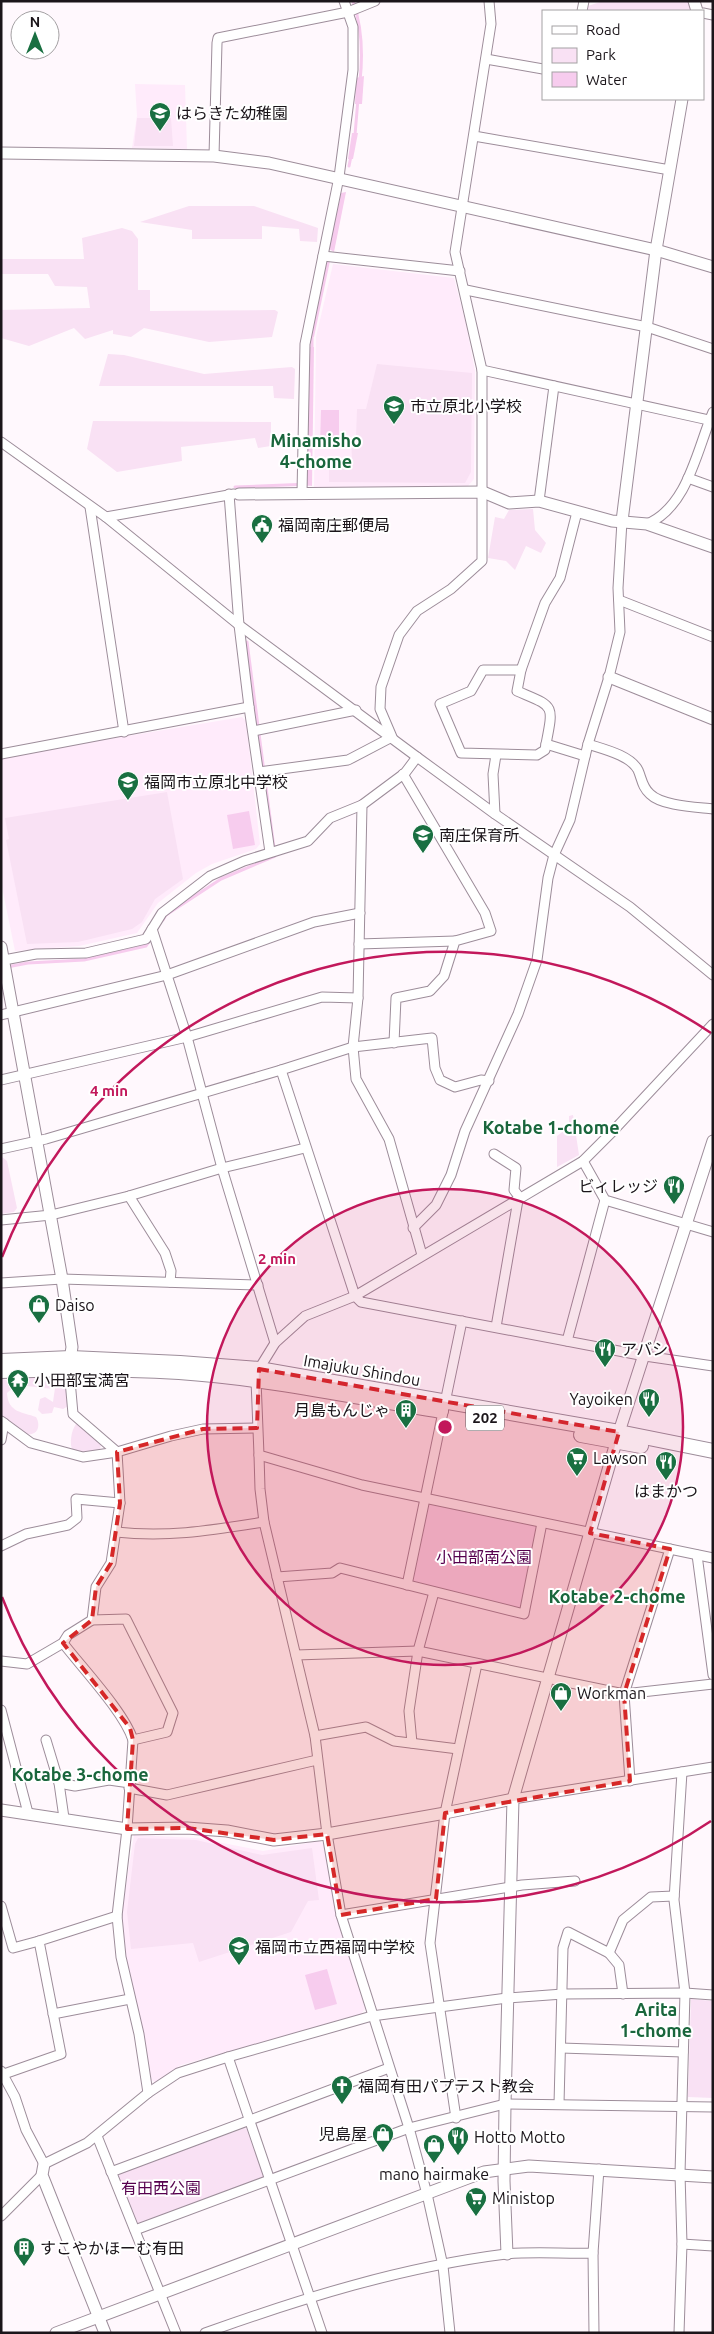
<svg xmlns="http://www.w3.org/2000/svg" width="714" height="2334" font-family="Ubuntu,'Noto Sans JP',sans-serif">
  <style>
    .built { fill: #ffebfb }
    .green { fill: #f9e1f4 }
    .water { fill: #f7ccee }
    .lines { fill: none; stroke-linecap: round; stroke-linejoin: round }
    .stream { stroke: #f7ccee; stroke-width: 3 }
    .minor-casing { stroke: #9d8d9a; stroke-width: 11 }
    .tertiary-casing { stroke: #9d8d9a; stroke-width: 13 }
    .trunk-casing { stroke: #9d8d9a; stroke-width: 16 }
    .minor { stroke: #fff; stroke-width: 9 }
    .tertiary { stroke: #fff; stroke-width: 11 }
    .trunk { stroke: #fff; stroke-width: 14 }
    .marked { fill: #d62828; fill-opacity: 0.2; stroke: #d62828; stroke-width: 4; stroke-dasharray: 10 6; stroke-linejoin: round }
    .ring { fill: none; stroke: #c2185b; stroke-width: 2.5 }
    .labels { text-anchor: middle; stroke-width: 4; stroke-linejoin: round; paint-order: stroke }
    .shield { fill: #fff; stroke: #5f5b5f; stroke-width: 1 }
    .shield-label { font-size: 15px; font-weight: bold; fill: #1b151a }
    .poi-label { font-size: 16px; fill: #1b151a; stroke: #fff; text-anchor: start }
    .street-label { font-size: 16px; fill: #1b151a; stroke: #fff }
    .park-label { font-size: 16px; fill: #56014e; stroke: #fff }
    .neighbourhood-label { font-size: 18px; font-weight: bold; fill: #19663c; stroke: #fff }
    .centre { fill: #c2185b; stroke: #fff; stroke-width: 2.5 }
    .ring-label { font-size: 15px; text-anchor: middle; font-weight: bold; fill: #c2185b; stroke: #fff; stroke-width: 4; stroke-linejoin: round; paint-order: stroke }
  </style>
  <rect width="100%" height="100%" fill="#fff8fd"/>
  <g class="built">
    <path d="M135,84L185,85L187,149L132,148L137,116Z"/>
    <path d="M333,264L454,278L466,324L475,371L474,479L467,487H314L316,337Z"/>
    <path d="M242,717L246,721L260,844L256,849L212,864L196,873L158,903L137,933L79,946L15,951L1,882V757Z"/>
    <path d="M134,1835L197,1838L263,1851L320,1841L324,1844L337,1917L365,2009L361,2014L181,2065L155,2082L150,2079L125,1957L121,1917Z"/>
  </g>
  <g class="green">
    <path d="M603,1H688L692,11H587L588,6Z"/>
    <path d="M137,118H171L173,146H134Z"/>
    <path d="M189,206H254L318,228L317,242L300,241L299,229L262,226V239H192V230L140,222Z"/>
    <path d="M122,228L132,231L138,239V290H150V311L275,310L278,312L272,337L209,342L144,328L131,337L113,334V330L85,339L74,328L29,346L1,338V310L90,308L87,287L55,286L48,274H1V259H84L82,238Z"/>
    <path d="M108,354L124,355L204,374L292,367L295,369L294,399L274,398L273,386H99Z"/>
    <path d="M377,364L472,373L471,472L465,483L329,482V460H352L351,437H356L357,409H366Z"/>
    <path d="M93,421L271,422V446L258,448L255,438L181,447L182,461L117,472L87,449Z"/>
    <path d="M533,509L535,530L546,543L541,553L526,546L515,570L506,561L488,558L495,517L504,519L509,510Z"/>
    <path d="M167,792L183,879L155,899L142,922L132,929L78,942L27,944L6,840L9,839L5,818Z"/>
    <path d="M573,1115L579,1155L557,1167V1136L569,1127V1116Z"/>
    <path d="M1,1156L7,1161L17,1208L14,1212L1,1214Z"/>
    <path d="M13,1376L25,1379L35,1376C44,1381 57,1372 67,1379L70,1405L63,1409L54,1407L52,1413L42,1414L38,1410L40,1399L45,1397L53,1402L55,1388C39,1391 22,1379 7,1393C8,1413 23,1412 36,1417C42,1427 36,1438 24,1433L1,1415V1378L8,1381Z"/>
    <path d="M79,1423L101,1444L100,1450L83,1454L73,1452C69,1444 71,1431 76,1424Z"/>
    <path d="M428,1503L539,1526L522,1610L410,1583Z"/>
    <path d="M138,1838L196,1840L262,1855L312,1848L319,1900L308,1901L291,1932L199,1962L193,1943L131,1949L127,1912L135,1844Z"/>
    <path d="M691,1999L713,2001V2098L688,2097Z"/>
    <path d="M245,2128L248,2130L266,2175L263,2180L142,2224L136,2223L117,2178L121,2173Z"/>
  </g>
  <g class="water">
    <path d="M364,76L362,104H355L356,78Z"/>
    <path d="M352,133H358L353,159H348Z"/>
    <path d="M346,192L334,252L329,249L341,193Z"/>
    <path d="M330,261L314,337H310L324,264Z"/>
    <path d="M309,347H314L312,486L307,485Z"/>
    <path d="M321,410H339V448H320Z"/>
    <path d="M249,811L255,845L233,849L227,815Z"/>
    <path d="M327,1969L337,2004L315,2010L305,1975Z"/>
  </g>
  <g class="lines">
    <g class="stream">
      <path d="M353,1C362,27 363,54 360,81"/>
      <path d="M355,135L358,99"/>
      <path d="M349,166L351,156"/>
      <path d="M312,350V334"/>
      <path d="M235,487L310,484"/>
      <path d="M163,920L166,915L221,879L275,856L247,642"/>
      <path d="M7,967L28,963L84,960L146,946L150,940"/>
    </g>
    <g class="minor-casing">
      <g id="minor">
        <path d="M582,11L584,1"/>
        <path d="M703,13L713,15"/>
        <path d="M486,59L543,69"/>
        <path d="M474,136L670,170"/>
        <path d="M214,156L217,43L218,38L348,12L375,1"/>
        <path d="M323,256L460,271"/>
        <path d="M466,290L647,327L713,349"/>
        <path d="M482,370L713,421"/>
        <path d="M1,442L106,517L239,625L417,757L495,814L630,907L713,975"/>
        <path d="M688,478L713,487"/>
        <path d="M302,493L305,344L339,177L353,70V27L344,1"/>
        <path d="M229,494L239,625L249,707L270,852"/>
        <path d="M539,501L554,386"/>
        <path d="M90,507L124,732"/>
        <path d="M577,512L560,578L545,603L521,670L517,691C554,707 554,703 546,744L585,756"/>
        <path d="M106,517L234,494"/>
        <path d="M647,524C688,507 697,449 713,412"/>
        <path d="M619,600L713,637"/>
        <path d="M521,670H483L471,691L440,704L461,753L537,755L545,750L546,744"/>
        <path d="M253,731L356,710"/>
        <path d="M588,744C603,749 630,755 638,770C642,779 642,787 650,794C662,806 696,807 713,809"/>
        <path d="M1,754L249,707"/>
        <path d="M259,772L348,760L392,737L380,709L381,687L399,635L417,611L451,589L482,561V370L455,252L491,24L489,1"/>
        <path d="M362,805L358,998L353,1047L356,1079L389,1139L422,1255"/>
        <path d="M495,814L493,774L496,755"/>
        <path d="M152,929L187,1037L222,1168L275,1343"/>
        <path d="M359,944L455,941"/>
        <path d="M4,960L36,954L86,953L146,939L162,913L210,876L244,861L308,841L330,818L362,805L405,773L417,757"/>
        <path d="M1,1015L167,975L314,922L360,913"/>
        <path d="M713,1024L613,1131L583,1161L355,1296L305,1316L275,1343L259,1369L256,1380L259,1455L362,1485L713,1558"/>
        <path d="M394,1043L396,998L430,991L444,976L455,941L491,931L485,913L403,774"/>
        <path d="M1,1080L187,1037L322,997L358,998"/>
        <path d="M489,1081L481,1080L455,1087L440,1080L435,1068L432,1038L353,1047L281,1070L355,1296L361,1302L645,1356L713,1366"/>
        <path d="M1,1149L46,1139L281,1070"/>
        <path d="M494,1154L516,1168L514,1190L520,1198"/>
        <path d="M583,1161L605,1200L713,1232"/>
        <path d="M129,1196L165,1253L171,1271L170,1282"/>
        <path d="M1,1220L51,1215L129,1196L222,1168L305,1148"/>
        <path d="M413,1228L436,1205L451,1175L465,1131L518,1014L537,960L548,878L554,855L570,820L588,744L609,677L620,632L618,588L622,521"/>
        <path d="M1,1283L62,1279L258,1285"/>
        <path d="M496,1327L518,1200"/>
        <path d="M567,1341L605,1200"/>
        <path d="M69,1369L73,1414L117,1452L120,1503L111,1563L96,1587L92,1620"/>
        <path d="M1,1421L31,1443L83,1457L117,1452L171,1436L203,1429L257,1428"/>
        <path d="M1,1440L4,1423"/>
        <path d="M259,1455L260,1489L264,1522L315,1736L327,1834L341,1915L409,2128L427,2194L443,2266L450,2333"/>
        <path d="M116,1532C168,1538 213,1530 264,1522"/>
        <path d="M1,1546L26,1534L68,1525L77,1518L76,1499L120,1503"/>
        <path d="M697,1555L713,1675"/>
        <path d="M277,1577L332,1573L340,1568L524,1614L542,1523"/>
        <path d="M407,1585L462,1321"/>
        <path d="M63,1643C83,1669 124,1712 133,1740"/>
        <path d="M296,1655L418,1651L624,1694L713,1684"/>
        <path d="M1,1661L27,1664L63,1643L68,1635L92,1620L126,1619L173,1713L167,1732L133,1740L127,1829L117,1916L121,1957L139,2034L148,2093"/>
        <path d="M1,1710L28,1813"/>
        <path d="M315,1736L366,1727L394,1741L458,1749"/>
        <path d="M46,1740L59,1783L64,1818"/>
        <path d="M412,1743L409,1711L418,1651L434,1592"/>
        <path d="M630,1781L624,1694L670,1549"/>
        <path d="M59,1783L75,1786L109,1780L130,1783"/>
        <path d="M129,1788L167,1795L317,1760"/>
        <path d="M513,1799L713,1767"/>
        <path d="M1,1906L13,1948L39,1941"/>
        <path d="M341,1915L522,1885L575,1881"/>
        <path d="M609,1953L619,1965L623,1994"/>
        <path d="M53,2014L130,1999"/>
        <path d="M561,2048L683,2052"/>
        <path d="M1,2071L15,2097L26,2130L44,2164L87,2143L148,2093L178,2073L228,2057"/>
        <path d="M4,2074L61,2054L39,1941L117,1916"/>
        <path d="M559,2104L563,1948L568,1932L609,1953L623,1920L651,1897L674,1896"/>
        <path d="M456,2118L430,1943L445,1813L477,1664"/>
        <path d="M97,2136L176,2333"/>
        <path d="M111,2172L389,2068"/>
        <path d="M1,2216L42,2175"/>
        <path d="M135,2230L409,2128L505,2104L713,2107"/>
        <path d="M682,2244L713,2246"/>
        <path d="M205,2333C303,2298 402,2267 506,2254C534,2251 565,2254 593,2253"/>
        <path d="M322,2333L228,2057L372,2016L507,1998L563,1994L685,1993L713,1995"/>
        <path d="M594,2333L593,2253L599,2169"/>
        <path d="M679,2333L682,2244L680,2174L685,1993L674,1900L682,1772"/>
      </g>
    </g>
    <g class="tertiary-casing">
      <g id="tertiary">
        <path d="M694,1L697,11"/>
        <path d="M1,153L214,156L269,163L656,250L713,267"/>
        <path d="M239,494L483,492L509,503L539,501L612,521L647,524L713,547"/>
        <path d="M622,521L656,250L682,99"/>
        <path d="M609,677L713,719"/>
        <path d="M1,947L62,1279L72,1347L69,1366"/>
        <path d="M1,1810L127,1829L187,1828L227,1831L274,1840L327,1834L445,1813L513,1799"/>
        <path d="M44,2164L42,2175L105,2333"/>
        <path d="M507,2254L504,2181L505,2104L513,1799L619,1432L713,1141"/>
        <path d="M56,2333L484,2172L529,2166L713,2177"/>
      </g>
    </g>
    <g class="trunk-casing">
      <g id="trunk">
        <path d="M1,1361L71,1358L180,1363L259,1369L619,1432L713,1451"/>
        <path d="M1,1371C60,1369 120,1369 179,1372C267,1378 355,1397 441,1411"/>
        <path d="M581,1435L641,1446"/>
      </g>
    </g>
    <use href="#minor" class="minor"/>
    <use href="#tertiary" class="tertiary"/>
    <use href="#trunk" class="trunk"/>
  </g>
  <path class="marked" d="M259,1369L619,1432L590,1533L670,1549L624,1694L630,1781L445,1813L436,1899L341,1915L327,1834L274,1840L187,1828L127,1829L133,1740L130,1728L63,1643L92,1620L96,1587L111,1563L120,1503L117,1452L203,1429L257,1428Z"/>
  <circle cx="445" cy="1427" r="238" fill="#c2185b" fill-opacity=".12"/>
  <g class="ring">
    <circle cx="445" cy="1427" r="238"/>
    <path d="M711 1821A475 475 0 0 1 2 1597M2 1257A475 475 0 0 1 711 1033"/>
  </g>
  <defs>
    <g id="school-pin" transform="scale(1.125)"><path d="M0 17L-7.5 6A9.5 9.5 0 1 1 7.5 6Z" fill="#196f41" stroke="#fff"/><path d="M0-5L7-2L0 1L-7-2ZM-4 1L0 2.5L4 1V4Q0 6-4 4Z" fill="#fff"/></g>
    <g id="civic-pin" transform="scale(1.125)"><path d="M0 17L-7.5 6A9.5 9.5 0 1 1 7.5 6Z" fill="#196f41" stroke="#fff"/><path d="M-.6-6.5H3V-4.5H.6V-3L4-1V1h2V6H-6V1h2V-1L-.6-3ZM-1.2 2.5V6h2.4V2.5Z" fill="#fff"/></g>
    <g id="restaurant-pin" transform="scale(1.125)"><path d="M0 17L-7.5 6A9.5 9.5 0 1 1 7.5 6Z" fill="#196f41" stroke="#fff"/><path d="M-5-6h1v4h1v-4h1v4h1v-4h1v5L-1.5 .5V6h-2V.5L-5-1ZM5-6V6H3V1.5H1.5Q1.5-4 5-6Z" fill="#fff"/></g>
    <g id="shop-pin" transform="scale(1.125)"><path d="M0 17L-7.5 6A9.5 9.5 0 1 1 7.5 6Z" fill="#196f41" stroke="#fff"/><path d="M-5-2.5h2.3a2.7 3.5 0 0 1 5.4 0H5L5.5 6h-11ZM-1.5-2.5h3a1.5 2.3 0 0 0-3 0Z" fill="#fff"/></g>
    <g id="temple-pin" transform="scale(1.125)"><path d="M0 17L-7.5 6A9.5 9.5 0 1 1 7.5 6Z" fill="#196f41" stroke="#fff"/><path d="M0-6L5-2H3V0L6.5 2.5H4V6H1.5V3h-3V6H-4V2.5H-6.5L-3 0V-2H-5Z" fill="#fff"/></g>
    <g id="building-pin" transform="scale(1.125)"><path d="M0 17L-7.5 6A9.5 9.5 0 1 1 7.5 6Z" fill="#196f41" stroke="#fff"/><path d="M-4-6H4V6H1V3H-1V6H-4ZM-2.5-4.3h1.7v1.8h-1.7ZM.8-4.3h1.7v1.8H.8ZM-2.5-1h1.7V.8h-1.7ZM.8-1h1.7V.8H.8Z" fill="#fff"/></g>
    <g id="supermarket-pin" transform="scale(1.125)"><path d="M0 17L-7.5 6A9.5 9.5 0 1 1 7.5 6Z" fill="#196f41" stroke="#fff"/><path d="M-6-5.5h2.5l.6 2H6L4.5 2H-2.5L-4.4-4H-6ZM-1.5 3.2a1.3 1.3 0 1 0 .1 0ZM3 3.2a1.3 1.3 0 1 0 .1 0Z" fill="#fff"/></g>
    <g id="church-pin" transform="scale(1.125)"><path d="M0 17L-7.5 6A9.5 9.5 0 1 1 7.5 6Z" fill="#196f41" stroke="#fff"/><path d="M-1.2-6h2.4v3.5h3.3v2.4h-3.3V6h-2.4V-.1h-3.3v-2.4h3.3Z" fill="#fff"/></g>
  </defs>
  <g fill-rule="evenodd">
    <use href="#school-pin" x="160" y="113"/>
    <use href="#school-pin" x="394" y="406"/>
    <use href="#civic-pin" x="262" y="525"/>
    <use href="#school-pin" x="128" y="782"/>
    <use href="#school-pin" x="423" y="835"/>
    <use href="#restaurant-pin" x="674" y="1186"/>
    <use href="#shop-pin" x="39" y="1305"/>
    <use href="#restaurant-pin" x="605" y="1349"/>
    <use href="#temple-pin" x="18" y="1380"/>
    <use href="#restaurant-pin" x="649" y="1399"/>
    <use href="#building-pin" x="406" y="1410"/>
    <use href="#supermarket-pin" x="577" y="1458"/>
    <use href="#restaurant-pin" x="666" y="1462"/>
    <use href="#shop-pin" x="561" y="1693"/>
    <use href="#school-pin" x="239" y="1947"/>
    <use href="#church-pin" x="342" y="2086"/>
    <use href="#shop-pin" x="383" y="2134"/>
    <use href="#restaurant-pin" x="458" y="2137"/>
    <use href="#shop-pin" x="434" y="2145"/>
    <use href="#supermarket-pin" x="476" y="2198"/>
    <use href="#building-pin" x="24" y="2248"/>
  </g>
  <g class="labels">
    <rect class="shield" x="466" y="1405.5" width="38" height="25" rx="4"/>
    <g class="shield-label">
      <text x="485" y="1423">202</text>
    </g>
    <g class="poi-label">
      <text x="176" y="119">はらきた幼稚園</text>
      <text x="410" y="412">市立原北小学校</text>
      <text x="278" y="531">福岡南庄郵便局</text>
      <text x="144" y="788">福岡市立原北中学校</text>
      <text x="439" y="841">南庄保育所</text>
      <text x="658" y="1192" text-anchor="end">ビィレッジ</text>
      <text x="55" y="1311">Daiso</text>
      <text x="621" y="1355">アバシ</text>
      <text x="34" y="1386">小田部宝満宮</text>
      <text x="633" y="1405" text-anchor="end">Yayoiken</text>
      <text x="390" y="1416" text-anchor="end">月島もんじゃ</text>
      <text x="593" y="1464">Lawson</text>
      <text x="666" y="1497" text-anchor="middle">はまかつ</text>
      <text x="577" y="1699">Workman</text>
      <text x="255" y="1953">福岡市立西福岡中学校</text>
      <text x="358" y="2092">福岡有田パプテスト教会</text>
      <text x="367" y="2140" text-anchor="end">児島屋</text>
      <text x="474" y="2143">Hotto Motto</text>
      <text x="434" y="2180" text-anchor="middle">mano hairmake</text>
      <text x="492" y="2204">Ministop</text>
      <text x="40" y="2254">すこやかほーむ有田</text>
    </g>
    <g class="street-label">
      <text transform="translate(362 1370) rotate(10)" y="6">Imajuku Shindou</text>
    </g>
    <g class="park-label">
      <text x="484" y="1563">小田部南公園</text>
      <text x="161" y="2194">有田西公園</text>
    </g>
    <g class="neighbourhood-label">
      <text x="316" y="447">Minamisho<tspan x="316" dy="21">4-chome</tspan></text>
      <text x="551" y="1134">Kotabe 1-chome</text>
      <text x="617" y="1603">Kotabe 2-chome</text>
      <text x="80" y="1781">Kotabe 3-chome</text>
      <text x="656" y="2016">Arita<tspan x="656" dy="21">1-chome</tspan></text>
    </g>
  </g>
  <circle cx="445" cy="1427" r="8" class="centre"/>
  <g class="ring-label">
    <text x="109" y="1096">4 min</text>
    <text x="277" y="1264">2 min</text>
  </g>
  <rect width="714" height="2334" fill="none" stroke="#1b151a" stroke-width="5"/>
  <rect x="542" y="10" width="162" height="90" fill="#ffffff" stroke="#a4a1a3"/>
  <rect x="552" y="26" width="25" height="8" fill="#ffffff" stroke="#a4a1a3"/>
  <text x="586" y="35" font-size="15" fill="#1b151a">Road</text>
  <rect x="552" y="48" width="25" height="15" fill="#f9e1f4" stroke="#a4a1a3"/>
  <text x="586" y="60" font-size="15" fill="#1b151a">Park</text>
  <rect x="552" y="72" width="25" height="15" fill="#f7ccee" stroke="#a4a1a3"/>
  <text x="586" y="85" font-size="15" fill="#1b151a">Water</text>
  <g transform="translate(35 35)"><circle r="24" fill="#ffffff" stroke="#a4a1a3"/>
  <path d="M0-4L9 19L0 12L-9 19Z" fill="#196f41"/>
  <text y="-8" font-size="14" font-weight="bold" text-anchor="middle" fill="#1b151a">N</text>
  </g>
</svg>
